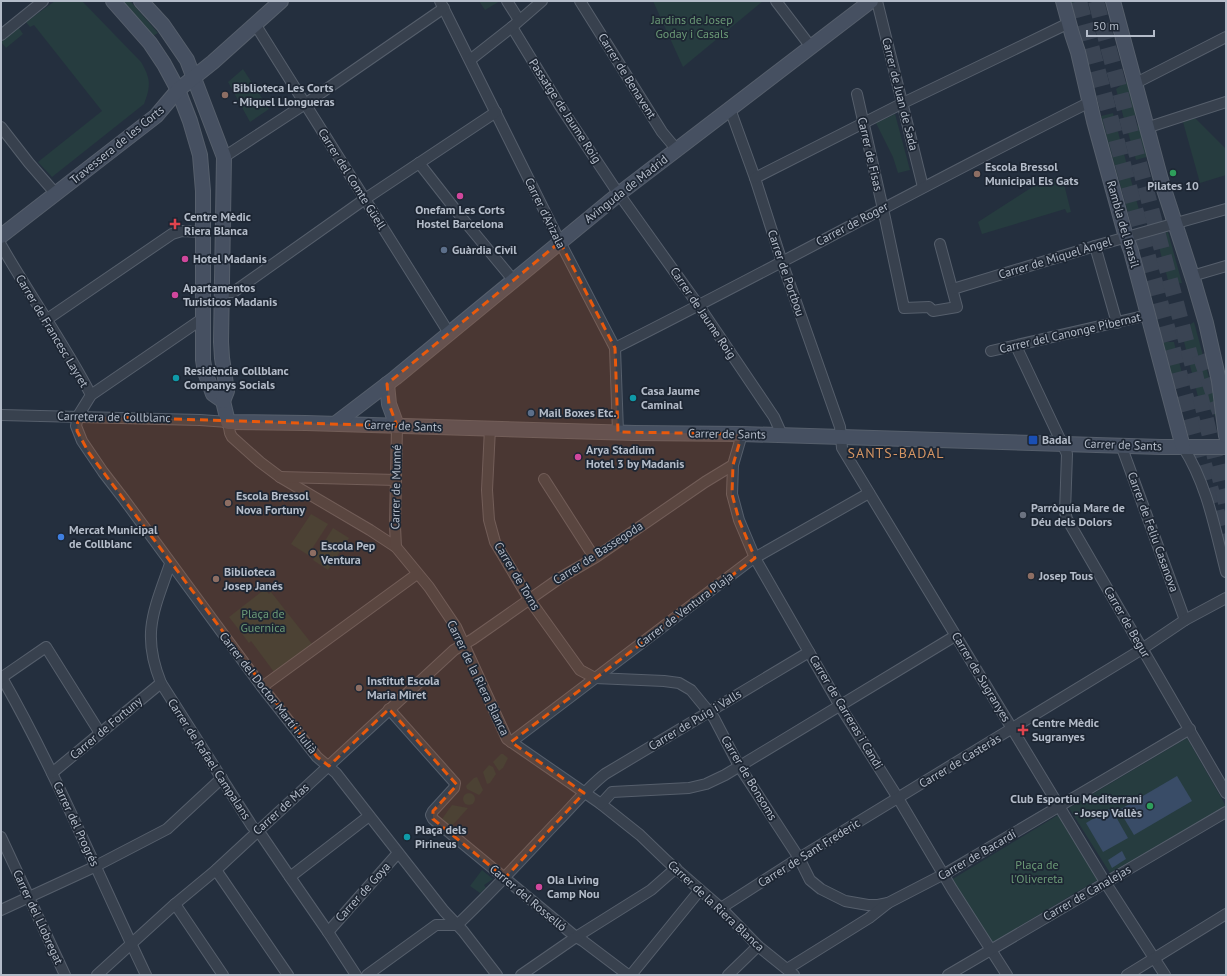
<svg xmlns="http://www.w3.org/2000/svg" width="1227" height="976" font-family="'PT Sans',sans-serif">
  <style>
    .green { fill: #263c3f }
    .water { fill: #394c67 }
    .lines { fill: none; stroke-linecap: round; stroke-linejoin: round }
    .primary-tunnel { stroke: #3a4453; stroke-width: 16; stroke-dasharray: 16 8; stroke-linecap: butt }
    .street-casing { stroke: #565f6c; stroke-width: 12 }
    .secondary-casing { stroke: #565f6c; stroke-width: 16 }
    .street { stroke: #38414e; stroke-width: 10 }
    .secondary { stroke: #465061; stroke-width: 14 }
    .marked { fill: #e8590c; fill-opacity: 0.2; stroke: #e8590c; stroke-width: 3; stroke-dasharray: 8 5; stroke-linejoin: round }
    .education-dot { fill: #8d6e63; stroke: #1d2633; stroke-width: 1.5 }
    .leisure-dot { fill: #2e9e5b; stroke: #1d2633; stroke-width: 1.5 }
    .hotel-dot { fill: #d1479c; stroke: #1d2633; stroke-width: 1.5 }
    .health-dot { fill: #e0444e; stroke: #1d2633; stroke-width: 1.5 }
    .service-dot { fill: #5c6f8a; stroke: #1d2633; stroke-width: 1.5 }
    .culture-dot { fill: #0f9aa8; stroke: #1d2633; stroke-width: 1.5 }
    .transit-dot { fill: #1a4fb4; stroke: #1d2633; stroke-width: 1.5 }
    .worship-dot { fill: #6b7280; stroke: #1d2633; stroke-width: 1.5 }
    .shop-dot { fill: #3f7fe0; stroke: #1d2633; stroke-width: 1.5 }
    .labels { text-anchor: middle; stroke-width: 3.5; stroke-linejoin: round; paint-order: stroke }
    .park-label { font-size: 12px; fill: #6b9a76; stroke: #1d2633 }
    .street-label { font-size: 12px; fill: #b4bcc9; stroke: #1d2633 }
    .poi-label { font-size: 12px; font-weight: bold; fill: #b4bcc9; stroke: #1d2633; text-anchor: start }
    .quarter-label { font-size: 14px; letter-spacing: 1px; fill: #d59563; stroke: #1d2633 }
  </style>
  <rect width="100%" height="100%" fill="#242f3e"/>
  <g class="green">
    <path d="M55,1H82L141,62C151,79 151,86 144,104L52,177L38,162L102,111L34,25L30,27L26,22Z"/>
    <path d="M120,1H130L158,33L153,36Z"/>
    <path d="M479,1H500L485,10Z"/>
    <path d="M653,1H763L683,67Z"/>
    <path d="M1070,1H1083L1084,6L1073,12Z"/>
    <path d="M19,28L23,34L6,48L1,42Z"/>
    <path d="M243,69L269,109L250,122L228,82Z"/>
    <path d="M1127,81L1137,115L1124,119L1116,89Z"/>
    <path d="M1113,113L1142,221L1131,223L1101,116Z"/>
    <path d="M895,114L910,170L898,173L893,157L876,123Z"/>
    <path d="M1195,118L1226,149V175L1200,183L1183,122Z"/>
    <path d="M1141,124L1150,156L1136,160L1127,129Z"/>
    <path d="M1062,176L1071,212L1067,213L1065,209L982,234L978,222L1037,184L1038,185L1051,179Z"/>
    <path d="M1168,232L1182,283L1169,284L1156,236Z"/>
    <path d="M1194,322L1211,385L1219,420L1198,397L1181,330Z"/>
    <path d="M1159,342H1174L1183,377L1169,380Z"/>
    <path d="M311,514L328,524L308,555L291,544Z"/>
    <path d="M333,528L349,538L328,570L313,560Z"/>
    <path d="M265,589L269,594L271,592L312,644L274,672L251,641L249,643L229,617Z"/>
    <path d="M1187,738L1226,806L1110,873L1069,808Z"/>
    <path d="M501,754H503L508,758L503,768L499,771L493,762Z"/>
    <path d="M489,765L493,767L496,774L490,783L487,784L483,772Z"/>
    <path d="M477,777L483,790L481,793L479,795L467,789L466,786L474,778Z"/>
    <circle cx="469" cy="799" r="6"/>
    <path d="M452,805L468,808L451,827L442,819Z"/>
    <path d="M1058,815L1098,880L1080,890L990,944L951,880Z"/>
    <path d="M482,870L493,879L484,885L486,888L480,893L470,886Z"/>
  </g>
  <g class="water">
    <path d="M1177,776L1192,801L1134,835L1119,810Z"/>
    <path d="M1111,808L1128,838L1103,852L1086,823Z"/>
    <path d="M1122,851L1126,859L1112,868L1108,860Z"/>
  </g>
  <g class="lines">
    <g class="primary-tunnel">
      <path d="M1079,1L1226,546"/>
      <path d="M1096,1L1196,378L1226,503"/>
      <path d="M1200,355L1220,412"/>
    </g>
    <g class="street-casing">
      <g id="street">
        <path d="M440,1L560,242L615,348L618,432"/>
        <path d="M507,1L519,20"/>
        <path d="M580,1L662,132L677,150"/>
        <path d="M776,1L811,47"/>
        <path d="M877,1L923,187"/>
        <path d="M255,24L449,333"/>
        <path d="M512,27L560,106L614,187L699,306L774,417L782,435"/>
        <path d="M1,35L43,1"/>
        <path d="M470,60L512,27L542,1"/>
        <path d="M1134,84L1226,37"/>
        <path d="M857,94L885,218L904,308L929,307L933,311L957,307L940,244"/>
        <path d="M730,109L755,178L782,262L840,427L842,448L1105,882L1165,975"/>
        <path d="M1,127L29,163L56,194"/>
        <path d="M1146,128L1226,102"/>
        <path d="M224,157L305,104L444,8"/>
        <path d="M419,163L462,218L514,281"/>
        <path d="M755,178L903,103L1069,23"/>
        <path d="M1,245C30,296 64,343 91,395"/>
        <path d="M1095,246L1117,323"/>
        <path d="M1192,276L1226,266"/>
        <path d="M953,289L1095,246L1226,209"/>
        <path d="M222,292H232L235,291L365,199L496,112"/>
        <path d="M202,319L91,395L78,416L76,426L82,441L103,472L123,498L262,687L317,757L336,773L444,911L463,931L497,975"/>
        <path d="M46,320L172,234L182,231L203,232"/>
        <path d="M1016,346L1067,454L1065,512L1067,519L1226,793"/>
        <path d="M615,348C774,268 930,182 1090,102"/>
        <path d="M991,351L1148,315"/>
        <path d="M1,415L200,420L228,422L230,433L232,437L260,462L280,477L370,530L396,547L429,587L456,627L507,739L601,804L640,835L667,861L721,908L758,946L794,975"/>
        <path d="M490,428L487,490L489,520L495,542L529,599L580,670L595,678L664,681L679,683L691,690L714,718L739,766L799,858L810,880L821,889L845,901L868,905H878L888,903"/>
        <path d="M742,434L733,465L732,494L739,520L755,558L840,706L898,798L952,889L1007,975"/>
        <path d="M1121,445L1185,620"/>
        <path d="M1183,447C1207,484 1215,529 1226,572"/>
        <path d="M280,477L396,480"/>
        <path d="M544,479L594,557"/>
        <path d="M396,547L395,526L397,426"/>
        <path d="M170,564C154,610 141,634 161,683L252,826L262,836L290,877L328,932L356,975"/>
        <path d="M1,676C56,772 98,875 146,975"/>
        <path d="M1,678L46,647L100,733"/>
        <path d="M262,687L417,574"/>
        <path d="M389,709L455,783L454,788L433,811L431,815L433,819L576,937L583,941L628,975"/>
        <path d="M511,742L751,560L869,493"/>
        <path d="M52,773L161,683"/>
        <path d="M601,804L612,792L689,788L706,784L725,775L955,636"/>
        <path d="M1,837L65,975"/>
        <path d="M216,870L288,975"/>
        <path d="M290,877L369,816"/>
        <path d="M175,904L223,975"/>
        <path d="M721,908L799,858L1139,651L1185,620L1226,598"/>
        <path d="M1,910L92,868L167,829L222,778"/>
        <path d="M328,932L398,853"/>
        <path d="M787,969L869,918L888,903L948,872L1190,729"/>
        <path d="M97,975L175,904L216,870L454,650L473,639L560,578L596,557L705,482L733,465"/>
        <path d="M367,975L436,925H457C491,893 523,858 555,824C572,807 586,789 605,774L809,652"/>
        <path d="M521,975L576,937L651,890L676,868"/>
        <path d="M631,975L700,890"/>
        <path d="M728,975L758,946"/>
        <path d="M948,975L1226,812"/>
        <path d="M1127,975L1226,914"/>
      </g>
    </g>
    <g class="secondary-casing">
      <g id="secondary">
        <path d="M113,1L150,43L164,64L178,90L190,121L200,155L203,191V360L205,372L213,394L223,401L228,422L306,423L635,433L742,434L1161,447H1226"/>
        <path d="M141,1L163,25L187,60L224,157L221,342L222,358L227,391L223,401"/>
        <path d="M1063,1L1072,34L1078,52L1094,121L1126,237L1131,251L1143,296L1183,447"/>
        <path d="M1113,1L1161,180L1194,282L1206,323L1219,381L1226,436"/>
        <path d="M1,236L156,116L178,90L213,62L281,1"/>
        <path d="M387,384L389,404L397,426"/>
        <path d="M336,423L395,378L620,193L871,1"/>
      </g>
    </g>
    <use href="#street" class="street"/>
    <use href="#secondary" class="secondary"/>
  </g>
  <path class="marked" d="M560,242L615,348L618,432L742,434L733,465L732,494L739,520L755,558L511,742L584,793L505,878L433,819V811L457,785L389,709L329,766L317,757L89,453L77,431L78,416L397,426L389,404L387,384Z"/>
  <g class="education-dot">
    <circle cx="225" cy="95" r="4"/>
    <circle cx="977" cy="174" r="4"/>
    <circle cx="228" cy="503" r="4"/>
    <circle cx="313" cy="553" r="4"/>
    <circle cx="1031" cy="576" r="4"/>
    <circle cx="216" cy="579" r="4"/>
    <circle cx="359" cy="688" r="4"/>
  </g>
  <g class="leisure-dot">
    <circle cx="1173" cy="173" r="4"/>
    <circle cx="1150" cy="806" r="4"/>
  </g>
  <g class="hotel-dot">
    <circle cx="460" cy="196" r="4"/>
    <circle cx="185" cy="259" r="4"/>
    <circle cx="175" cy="295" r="4"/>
    <circle cx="578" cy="457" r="4"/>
    <circle cx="539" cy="887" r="4"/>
  </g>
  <g class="health-dot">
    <path d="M173 218h4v4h4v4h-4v4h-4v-4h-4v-4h4z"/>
    <path d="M1021 724h4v4h4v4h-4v4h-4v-4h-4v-4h4z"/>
  </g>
  <g class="service-dot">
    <circle cx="444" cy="250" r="4"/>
    <circle cx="531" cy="413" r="4"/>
  </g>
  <g class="culture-dot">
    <circle cx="176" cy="378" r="4"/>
    <circle cx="633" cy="398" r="4"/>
    <circle cx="407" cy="837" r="4"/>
  </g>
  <rect class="transit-dot" x="1028" y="435" width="10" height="10" rx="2"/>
  <circle class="worship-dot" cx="1023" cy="515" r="4"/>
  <circle class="shop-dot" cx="61" cy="537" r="4"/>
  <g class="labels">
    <g class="park-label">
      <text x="692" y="24">Jardins de Josep<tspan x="692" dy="14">Goday i Casals</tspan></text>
      <text x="263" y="618">Plaça de<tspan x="263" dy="14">Guernica</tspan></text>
      <text x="1037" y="869">Plaça de<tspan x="1037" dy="14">l'Olivereta</tspan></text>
    </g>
    <g class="street-label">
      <text transform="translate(627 76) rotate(58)" y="4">Carrer de Benavent</text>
      <text transform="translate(900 94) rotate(76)" y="4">Carrer de Juan de Sada</text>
      <text transform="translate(565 111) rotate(57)" y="4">Passatge de Jaume Roig</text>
      <text transform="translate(117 145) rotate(-39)" y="4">Travessera de les Corts</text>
      <text transform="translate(870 154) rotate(77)" y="4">Carrer de Fisas</text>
      <text transform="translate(352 179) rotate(58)" y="4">Carrer del Comte Güell</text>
      <text transform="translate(626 189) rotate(-38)" y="4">Avinguda de Madrid</text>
      <text transform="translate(545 213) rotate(64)" y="4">Carrer d'Arizala</text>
      <text transform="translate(852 224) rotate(-28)" y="4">Carrer de Roger</text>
      <text transform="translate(1123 224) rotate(74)" y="4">Rambla del Brasil</text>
      <text transform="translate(1055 258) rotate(-17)" y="4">Carrer de Miquel Àngel</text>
      <text transform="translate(786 273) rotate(71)" y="4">Carrer de Portbou</text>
      <text transform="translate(703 313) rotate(56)" y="4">Carrer de Jaume Roig</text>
      <text transform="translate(52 331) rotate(59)" y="4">Carrer de Francesc Layret</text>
      <text transform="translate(1070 333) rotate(-13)" y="4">Carrer del Canonge Pibernat</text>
      <text transform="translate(114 417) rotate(1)" y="4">Carretera de Collblanc</text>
      <text transform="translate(403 426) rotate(2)" y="4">Carrer de Sants</text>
      <text transform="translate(727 434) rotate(1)" y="4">Carrer de Sants</text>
      <text transform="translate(1123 445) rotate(2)" y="4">Carrer de Sants</text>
      <text transform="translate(396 487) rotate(-89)" y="4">Carrer de Munné</text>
      <text transform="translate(1153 532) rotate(70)" y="4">Carrer de Feliu Casanova</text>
      <text transform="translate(598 553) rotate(-33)" y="4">Carrer de Bassegoda</text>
      <text transform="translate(517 576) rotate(59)" y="4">Carrer de Torns</text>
      <text transform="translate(685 610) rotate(-37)" y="4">Carrer de Ventura Plaja</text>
      <text transform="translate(1127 622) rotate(60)" y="4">Carrer de Begur</text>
      <text transform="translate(981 677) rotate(59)" y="4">Carrer de Sugranyes</text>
      <text transform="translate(478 678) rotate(64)" y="4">Carrer de la Riera Blanca</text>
      <text transform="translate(268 693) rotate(52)" y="4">Carrer del Doctor Martí i Julià</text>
      <text transform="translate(846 712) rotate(59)" y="4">Carrer de Carreras i Candi</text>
      <text transform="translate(695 720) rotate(-31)" y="4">Carrer de Puig i Valls</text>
      <text transform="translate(106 728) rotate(-40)" y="4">Carrer de Fortuny</text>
      <text transform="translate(209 759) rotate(57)" y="4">Carrer de Rafael Campalans</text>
      <text transform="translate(960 761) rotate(-31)" y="4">Carrer de Casteràs</text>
      <text transform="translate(749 778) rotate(59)" y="4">Carrer de Bonsoms</text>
      <text transform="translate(281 809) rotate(-42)" y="4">Carrer de Mas</text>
      <text transform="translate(76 824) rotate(65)" y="4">Carrer del Progrés</text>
      <text transform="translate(809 853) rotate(-32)" y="4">Carrer de Sant Frederic</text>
      <text transform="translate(977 855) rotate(-30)" y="4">Carrer de Bacardí</text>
      <text transform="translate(363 892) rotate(-48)" y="4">Carrer de Goya</text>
      <text transform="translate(1087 893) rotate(-30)" y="4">Carrer de Canalejas</text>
      <text transform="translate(528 898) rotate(40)" y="4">Carrer del Rosselló</text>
      <text transform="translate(716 906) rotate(43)" y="4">Carrer de la Riera Blanca</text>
      <text transform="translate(38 917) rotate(65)" y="4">Carrer del Llobregat</text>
    </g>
    <g class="poi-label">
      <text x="233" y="92">Biblioteca Les Corts<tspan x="233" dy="14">- Miquel Llongueras</tspan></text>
      <text x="985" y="171">Escola Bressol<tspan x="985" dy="14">Municipal Els Gats</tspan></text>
      <text x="1173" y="190" text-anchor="middle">Pilates 10</text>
      <text x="460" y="214" text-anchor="middle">Onefam Les Corts<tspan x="460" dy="14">Hostel Barcelona</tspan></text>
      <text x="184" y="221">Centre Mèdic<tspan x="184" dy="14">Riera Blanca</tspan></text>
      <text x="452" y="254">Guàrdia Civil</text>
      <text x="193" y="263">Hotel Madanis</text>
      <text x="183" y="292">Apartamentos<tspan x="183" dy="14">Turisticos Madanis</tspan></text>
      <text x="184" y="375">Residència Collblanc<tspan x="184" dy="14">Companys Socials</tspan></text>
      <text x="641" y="395">Casa Jaume<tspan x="641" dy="14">Caminal</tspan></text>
      <text x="539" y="417">Mail Boxes Etc.</text>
      <text x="1042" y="444">Badal</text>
      <text x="586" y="454">Arya Stadium<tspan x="586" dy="14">Hotel 3 by Madanis</tspan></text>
      <text x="236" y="500">Escola Bressol<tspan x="236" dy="14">Nova Fortuny</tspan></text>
      <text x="1031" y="512">Parròquia Mare de<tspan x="1031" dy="14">Déu dels Dolors</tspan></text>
      <text x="69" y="534">Mercat Municipal<tspan x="69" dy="14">de Collblanc</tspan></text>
      <text x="321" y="550">Escola Pep<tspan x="321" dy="14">Ventura</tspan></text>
      <text x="224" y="576">Biblioteca<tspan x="224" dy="14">Josep Janés</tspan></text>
      <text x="1039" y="580">Josep Tous</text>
      <text x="367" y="685">Institut Escola<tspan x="367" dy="14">Maria Miret</tspan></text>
      <text x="1032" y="727">Centre Mèdic<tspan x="1032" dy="14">Sugranyes</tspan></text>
      <text x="1142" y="803" text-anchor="end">Club Esportiu Mediterrani<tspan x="1142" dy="14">- Josep Vallès</tspan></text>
      <text x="415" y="834">Plaça dels<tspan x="415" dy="14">Pirineus</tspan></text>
      <text x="547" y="884">Ola Living<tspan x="547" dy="14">Camp Nou</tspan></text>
    </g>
    <g class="quarter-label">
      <text x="896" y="458">SANTS-BADAL</text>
    </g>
  </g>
  <rect width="1227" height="976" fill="none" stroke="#b4bcc9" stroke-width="4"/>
  <path d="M1087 30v6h67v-6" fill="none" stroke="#b4bcc9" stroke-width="2"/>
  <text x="1093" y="30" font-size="12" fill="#b4bcc9" stroke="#1d2633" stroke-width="3" paint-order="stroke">50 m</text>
</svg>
